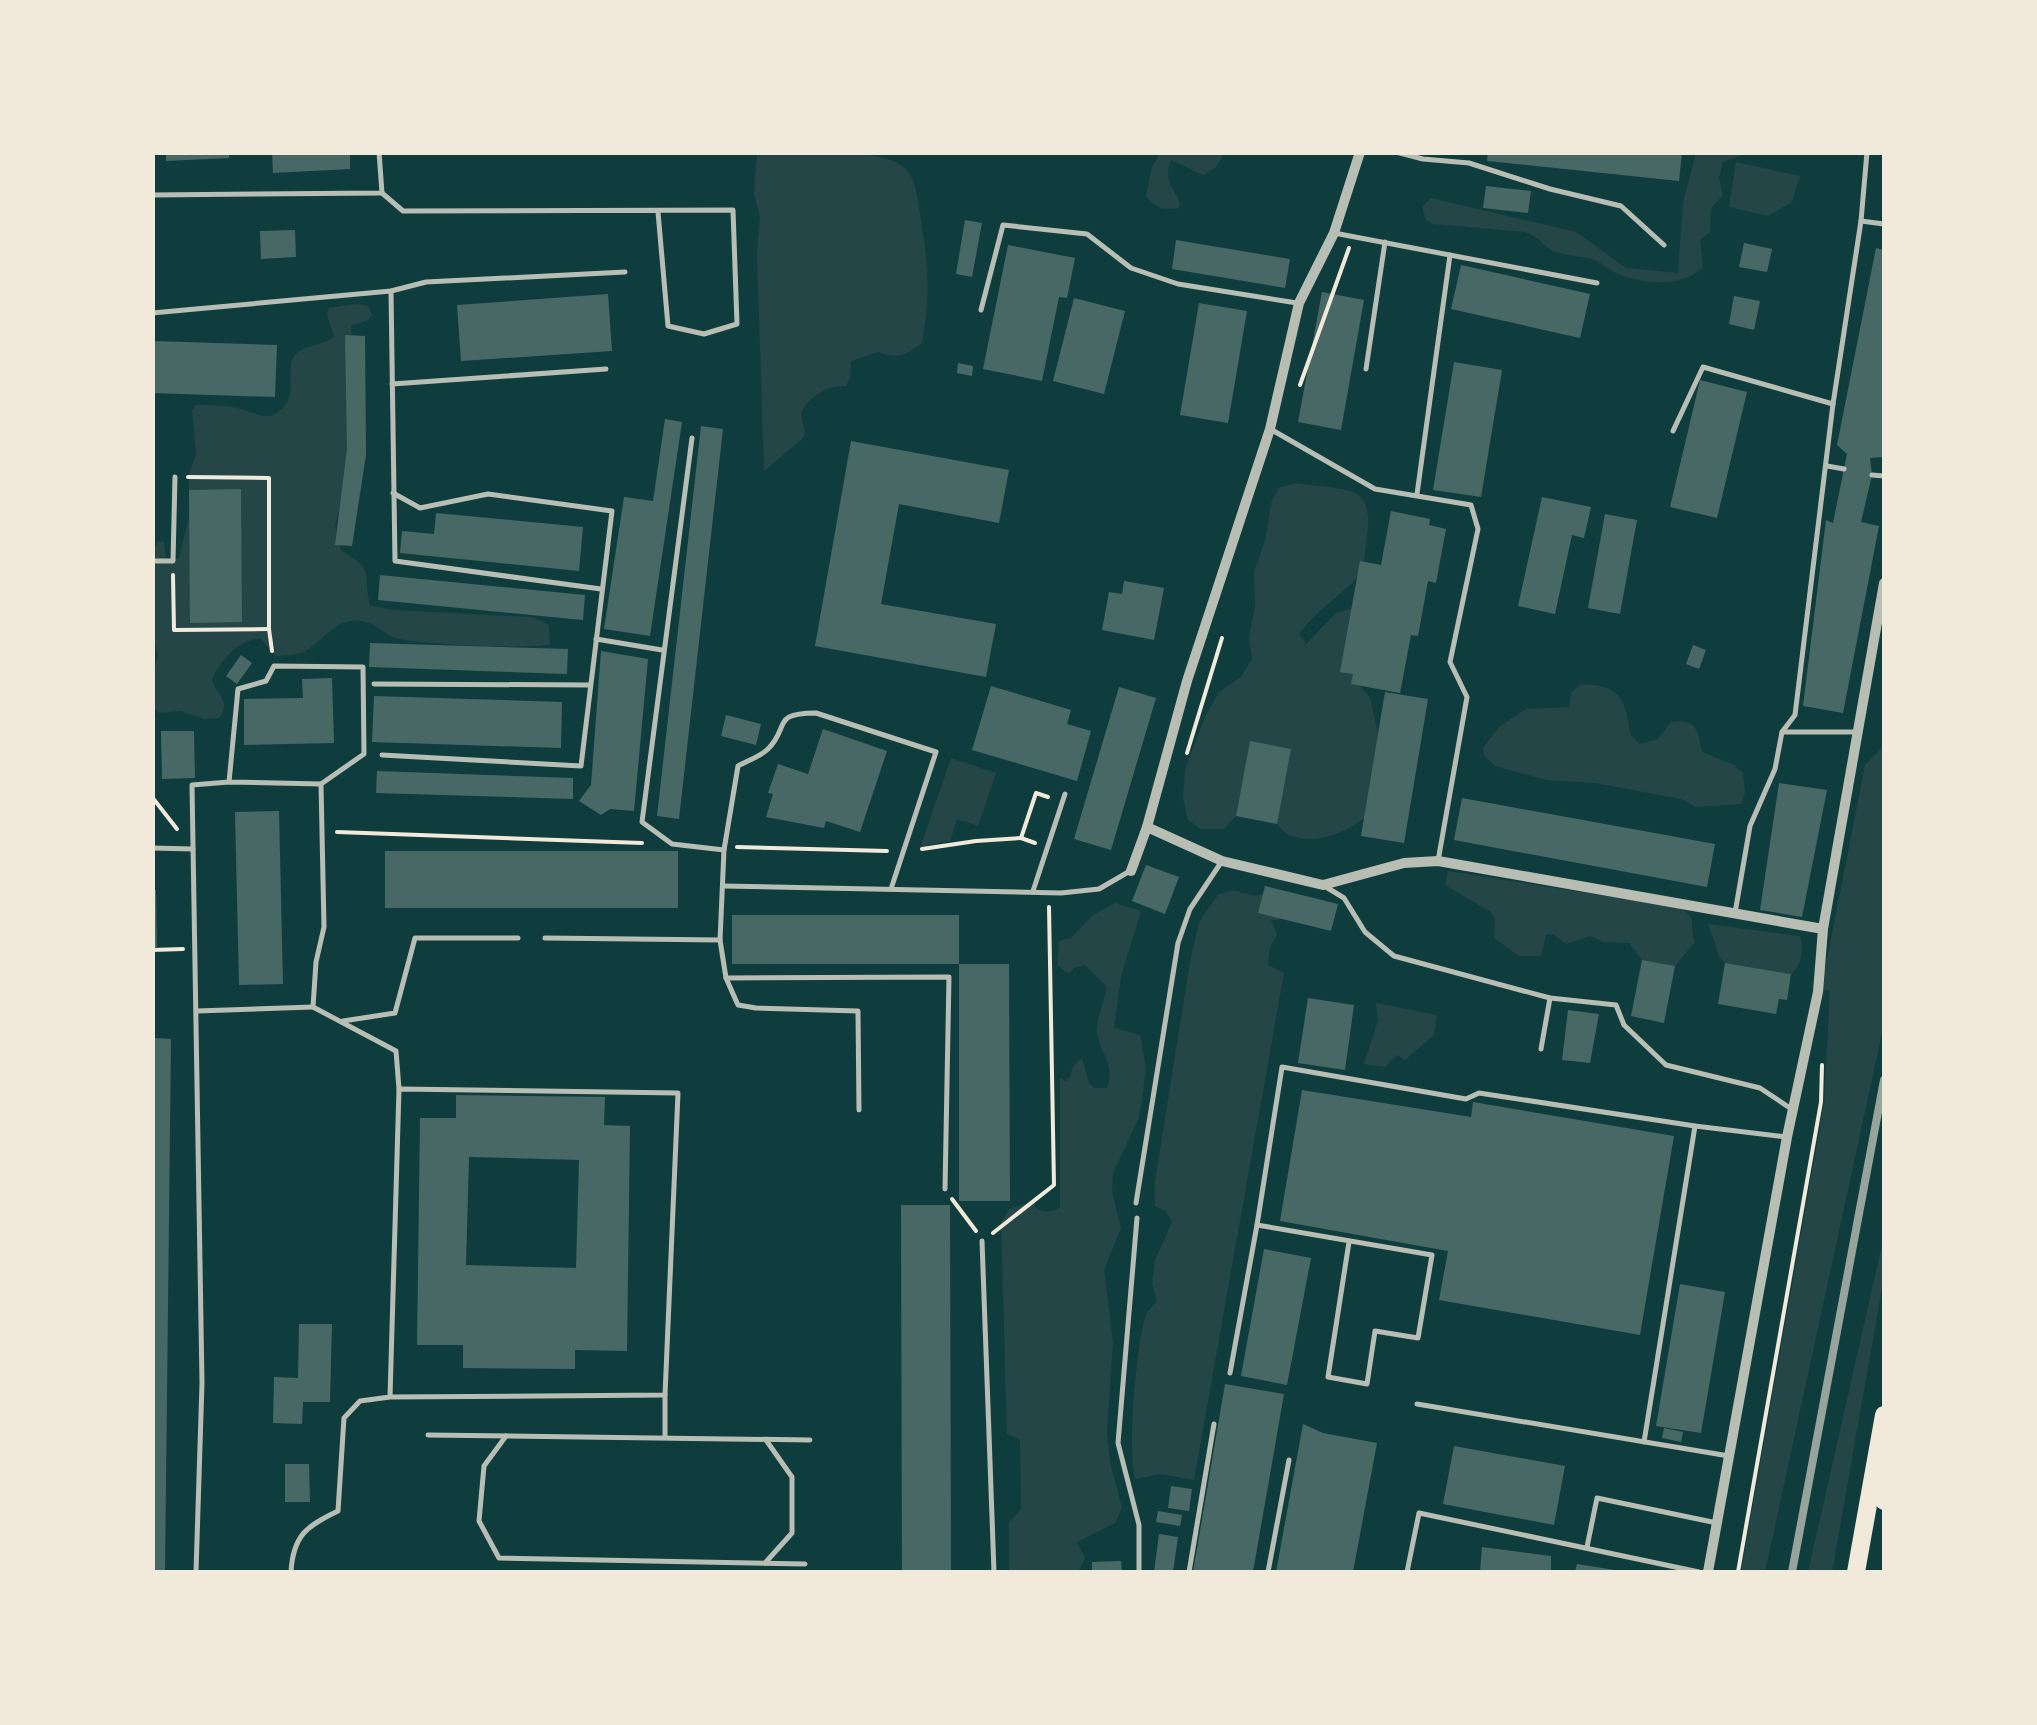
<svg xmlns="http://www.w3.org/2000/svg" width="2037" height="1725" font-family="'Alegreya Sans',sans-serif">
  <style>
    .green { fill: #244646 }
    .building { fill: #486865; fill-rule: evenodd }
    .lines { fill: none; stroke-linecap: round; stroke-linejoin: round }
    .path { stroke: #f1e9da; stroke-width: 4 }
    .service { stroke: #b8beb3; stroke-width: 5 }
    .minor { stroke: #b8beb3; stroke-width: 10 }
    .primary { stroke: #f1e9da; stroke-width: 18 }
    .rail { stroke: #97a49c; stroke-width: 8 }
  </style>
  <rect width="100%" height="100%" fill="#0f3d3e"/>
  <g class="green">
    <path d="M757,153C791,152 884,146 907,170C917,181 920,213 922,228C929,268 930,303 922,343C906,355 898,360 879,352L851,361L850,378L846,386C828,385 807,397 801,414L805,434L801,440L764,471L757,252L760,217L754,194Z"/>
    <path d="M1160,153V152L1224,153L1216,167L1203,175L1171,160C1163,180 1173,186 1180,203L1179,208C1165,210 1155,209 1146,196L1152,167Z"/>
    <path d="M1696,153H1748L1723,162L1719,178L1723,195L1711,209L1710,232L1700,240L1703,267C1683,289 1638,284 1614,272C1607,268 1602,263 1594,260C1582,255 1569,257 1556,252C1543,247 1542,238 1525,232L1433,224L1426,220L1422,207L1431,198L1576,232L1626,268L1678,273L1683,202Z"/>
    <path d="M1736,162L1800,176L1792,202L1768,216L1729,207Z"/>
    <path d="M355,304L368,306L372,315L368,320L351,326L354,389L342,500L335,525L341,550C377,573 362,569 370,605L393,610L532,617L549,625L550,644C536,650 410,644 395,638C383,633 374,622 360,621C336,618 325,639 307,650C298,656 287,655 276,656L261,639C239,638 220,661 212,680C217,695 232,702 219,718L204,719L181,711L158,713L152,704L153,672L158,656L153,634L152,552L158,541L164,542L166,561L179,558L189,517V474L196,455L192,410L197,405C210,405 224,405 237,408C256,412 270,426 286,404C297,387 283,365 298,352C309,344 324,346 334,336L327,315L329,308Z"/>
    <path d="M1296,483C1346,492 1377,479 1366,544C1364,557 1365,571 1355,580C1336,599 1315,612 1299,634L1306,644L1336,613L1354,608L1350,662L1355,680L1370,698L1380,741L1365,817C1346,835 1296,852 1278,825C1265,806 1258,765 1250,742L1236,816L1224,829H1201L1188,820L1183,798L1185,769L1205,717L1219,692L1241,677L1252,659L1249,637L1255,606L1254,571L1265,541L1272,500L1279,488Z"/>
    <path d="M1580,684C1624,685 1624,700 1631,736L1640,744L1658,739L1671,722C1697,718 1698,731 1702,752L1734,765L1743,773L1745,792L1741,804L1696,807L1681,799L1595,783L1546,780L1495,766L1484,755L1483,748L1499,727L1526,709L1569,707L1571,693Z"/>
    <path d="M1884,732V1024L1765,1572H1741L1824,1104L1830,991L1821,989L1865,765L1881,749Z"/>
    <path d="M951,758L996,773L978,826L957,819L950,841L921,846Z"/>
    <path d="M1448,871L1671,906C1702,915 1687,921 1695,942L1675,966L1642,960L1629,943L1604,942L1590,936L1566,944L1553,934L1546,935L1541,956H1519L1494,938L1495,920L1491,912L1445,885Z"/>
    <path d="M1233,890L1254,896L1275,892L1281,914L1279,920H1271L1277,935L1270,947L1268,965L1284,973L1194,1480L1160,1474L1136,1479C1126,1465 1137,1331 1147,1313C1149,1309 1154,1305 1157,1301L1152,1283L1155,1260L1172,1222L1166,1211L1155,1206V1181L1190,962L1199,922L1218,895Z"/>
    <path d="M1115,903L1141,911L1121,977L1114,1028L1140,1035L1146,1068L1142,1101L1138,1120L1113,1173L1112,1192L1121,1228L1104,1270L1113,1342L1107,1433L1110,1462L1122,1508L1115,1523L1077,1542L1085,1558L1078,1572H1009V1522L1021,1510L1020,1440L1007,1434L1001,1222L1009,1209L1035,1201V1207C1043,1213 1052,1213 1060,1207V1078L1066,1081L1070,1077L1073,1066L1082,1058L1089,1083L1094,1088H1107C1116,1065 1101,1055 1097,1034C1095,1018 1106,1002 1106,986L1085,965L1074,968L1069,974L1057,965L1059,941L1071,938L1093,915Z"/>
    <path d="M1708,924L1800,936C1804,949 1802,965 1791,974L1725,963L1720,958Z"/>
    <path d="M1376,1003L1437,1015L1434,1035L1405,1060L1397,1055L1385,1067L1364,1064L1378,1020Z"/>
    <path d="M1884,1236V1277L1832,1572H1808Z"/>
  </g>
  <g class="building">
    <path d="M166,152H229V158L166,161Z"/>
    <path d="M272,152H350V169L273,173Z"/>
    <path d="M1488,152H1682L1679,181L1487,161Z"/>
    <path d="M1486,186L1531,191L1528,213L1483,208Z"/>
    <path d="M965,220L982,223L972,277L956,274Z"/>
    <path d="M295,230L296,257L261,259L260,231Z"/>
    <path d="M1176,240L1290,259L1285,288L1172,269Z"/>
    <path d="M1744,243L1772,249L1767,272L1739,267Z"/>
    <path d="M1008,245L1075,258L1067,298L1059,297L1042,381L983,369Z"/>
    <path d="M1876,248L1884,250V457L1870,458L1872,475L1861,522L1879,526L1843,713L1803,706L1826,520L1833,523L1847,454L1837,445Z"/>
    <path d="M1461,265L1590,294L1580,338L1451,309Z"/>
    <path d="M1322,292L1364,300L1341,430L1298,422Z"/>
    <path d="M608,294L612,351L461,361L457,305Z"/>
    <path d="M1734,296L1760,301L1754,330L1729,324Z"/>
    <path d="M1074,298L1125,311L1104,394L1053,381Z"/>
    <path d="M1199,303L1247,311L1228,423L1180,415Z"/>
    <path d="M345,335L365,336L366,455L352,546L335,545L347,449Z"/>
    <path d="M152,341L277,345L275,397L152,393Z"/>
    <path d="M1454,362L1502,370L1481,497L1433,490Z"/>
    <path d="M958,363L973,366L972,376L957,373Z"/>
    <path d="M1700,380L1747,392L1717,518L1670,507Z"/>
    <path d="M665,419L682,422L650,636L604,629L624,497L653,501Z"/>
    <path d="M701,426L723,429L679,819L657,816Z"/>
    <path d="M851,441L1009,470L999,523L899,504L881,604L996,624L986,677L815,646Z"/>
    <path d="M241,489L242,622L190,623L189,490Z"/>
    <path d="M1542,497L1591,507L1584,538L1572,535L1555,614L1518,606Z"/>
    <path d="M1391,511L1430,519L1429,525L1446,529L1436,583L1428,581L1418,636L1411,635L1400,693L1351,684L1353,674L1340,672L1360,561L1381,565Z"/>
    <path d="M436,513L583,527L579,571L400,553L402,531L434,534Z"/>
    <path d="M1605,514L1637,520L1620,614L1588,608Z"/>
    <path d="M380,575L585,595L583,620L378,600Z"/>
    <path d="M1124,581L1164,588L1154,640L1102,630L1109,592L1122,594Z"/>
    <path d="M370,643L568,649L567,674L369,667Z"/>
    <path d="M1693,645L1706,650L1699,669L1686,664Z"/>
    <path d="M601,651L648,659L634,811L610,809L601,815L579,801L591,785Z"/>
    <path d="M241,655L252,663L237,684L226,676Z"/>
    <path d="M332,678L334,743L244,745V699L303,698L302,679Z"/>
    <path d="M991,686L1071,710L1067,724L1091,731L1077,781L972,750Z"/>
    <path d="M1119,687L1156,698L1111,850L1074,839Z"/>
    <path d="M1385,692L1428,699L1404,843L1361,836Z"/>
    <path d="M374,696L562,702L561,748L372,742Z"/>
    <path d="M726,715L761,724L756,745L721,736Z"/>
    <path d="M823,729L887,751L860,832L826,821L824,828L766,817L773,794L768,793L778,764L808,774Z"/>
    <path d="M161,731H194L195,778L162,779Z"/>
    <path d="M1250,741L1291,749L1277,824L1236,816Z"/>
    <path d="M377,771L573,778V799L376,793Z"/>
    <path d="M1779,783L1827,790L1802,917L1760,910Z"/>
    <path d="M1462,798L1715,844L1707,887L1454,840Z"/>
    <path d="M279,811L283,984L239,985L235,812Z"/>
    <rect x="385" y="851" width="293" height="57"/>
    <path d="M1146,865L1179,877L1165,914L1132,901Z"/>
    <path d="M1265,886L1338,904L1331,931L1258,913Z"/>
    <path d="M152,890H156L157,947H152Z"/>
    <rect x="732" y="915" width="227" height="49"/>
    <path d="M1642,960L1675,966L1664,1023L1631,1016Z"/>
    <path d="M1725,963L1791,974L1787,1000L1779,999L1776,1014L1718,1004Z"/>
    <path d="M959,964H1009L1010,1201H959Z"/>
    <path d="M1308,998L1354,1005L1345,1070L1298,1063Z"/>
    <path d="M1568,1010L1599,1014L1590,1063L1562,1060Z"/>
    <path d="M152,1038L171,1039L165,1572H152Z"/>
    <path d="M1302,1090L1471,1117L1473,1102L1674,1136L1640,1335L1439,1300L1448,1251L1280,1221Z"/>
    <path d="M456,1095L605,1097L604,1125L630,1126L627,1351L575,1350V1369L463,1368V1345H417L420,1118H456ZM469,1157L579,1160L576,1268L466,1265Z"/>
    <path d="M901,1205H950L951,1572H902Z"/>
    <path d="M1264,1249L1311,1258L1287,1385L1241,1376Z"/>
    <path d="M1680,1284L1725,1292L1701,1433L1656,1426Z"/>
    <path d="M299,1324H332L330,1402H303L302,1424L273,1423L274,1377L298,1378Z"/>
    <path d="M1225,1384L1284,1394L1253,1572H1193Z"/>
    <path d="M1303,1424L1323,1433L1377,1443L1353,1572H1276Z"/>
    <path d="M1664,1428L1683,1432L1681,1442L1662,1438Z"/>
    <path d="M1454,1446L1565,1466L1554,1525L1443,1504Z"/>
    <path d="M285,1464H309L310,1502H285Z"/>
    <path d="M1171,1486L1192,1489L1189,1511L1168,1508Z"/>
    <path d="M1158,1511L1182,1515L1180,1526L1156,1522Z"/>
    <path d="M1159,1534L1178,1537L1173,1572H1154Z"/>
    <path d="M1482,1547L1551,1556V1572H1480Z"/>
    <path d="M1121,1561L1122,1572H1092V1562Z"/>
    <path d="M1577,1564L1615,1570V1572H1575Z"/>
  </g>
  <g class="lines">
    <g class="path">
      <path d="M1300,385L1349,248"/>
      <path d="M188,477L269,478V629L272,651"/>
      <path d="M173,575L174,630L269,629"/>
      <path d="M1187,753L1222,638"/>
      <path d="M152,797L177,829"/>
      <path d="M337,832L642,843"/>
      <path d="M1035,843L1021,838L1036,793L1048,797"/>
      <path d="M737,847L887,851"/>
      <path d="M922,849L976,841L1021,838"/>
      <path d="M152,950L183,949"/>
      <path d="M952,1199L976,1231"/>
      <path d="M993,1233L1054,1185L1049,907"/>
      <path d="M1738,1572L1821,1102L1822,1065"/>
    </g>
    <g class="service">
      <path d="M1396,152L1423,159L1469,163L1550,189L1621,206L1664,245"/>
      <path d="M382,193L403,211L733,210L737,324L704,334L668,326L658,212"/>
      <path d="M152,195L382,193L379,152"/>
      <path d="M1861,221L1884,224"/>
      <path d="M1334,233L1597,283"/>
      <path d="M391,291L395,561L601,589"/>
      <path d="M981,310L1003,225L1087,234L1131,268L1178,284L1297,303"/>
      <path d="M152,313L391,291L426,282L625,272"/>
      <path d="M1366,369L1385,242"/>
      <path d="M392,384L606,369"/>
      <path d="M1272,430L1375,489L1471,505L1478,529L1450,662L1467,697L1438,861"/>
      <path d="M1673,431L1703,367L1833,404"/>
      <path d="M692,438L642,822L672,844L724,850L720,940L726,978L949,977L945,1189"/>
      <path d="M1827,466L1844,469"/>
      <path d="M1872,475L1884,476"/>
      <path d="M1417,494L1450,255"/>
      <path d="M152,561H173L175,477"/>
      <path d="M596,639L662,650"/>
      <path d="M374,684L589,685"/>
      <path d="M1782,732H1858"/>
      <path d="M382,755L581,766L612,511L488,494L420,508L393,493"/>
      <path d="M321,784L324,927L316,962L313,1007L396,1051L399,1089"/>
      <path d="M152,848L193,849"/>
      <path d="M724,850L738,766C747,761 761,756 768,749C790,727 771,713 816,713L936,752L891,889"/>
      <path d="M723,886L1061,893L1099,889L1130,871"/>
      <path d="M1326,887L1344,898L1365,932L1394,956L1550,998L1616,1005L1624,1025L1666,1065L1760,1088L1790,1108"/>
      <path d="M1033,891L1065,794"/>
      <path d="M1735,913L1750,826L1775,769L1782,732L1795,715L1833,404L1861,221L1867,152"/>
      <path d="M545,938L720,940"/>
      <path d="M726,978L738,1005L756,1008L858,1011L859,1110"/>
      <path d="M197,1011L313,1007"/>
      <path d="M343,1021L395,1013L415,938H518"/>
      <path d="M1541,1049L1550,998"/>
      <path d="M1136,1203L1178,943L1190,909L1222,861"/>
      <path d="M1137,1218L1118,1443L1139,1525V1572"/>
      <path d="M1257,1225L1282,1067L1466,1099L1479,1093L1695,1126L1787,1137"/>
      <path d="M982,1241L994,1572"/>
      <path d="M1230,1373L1257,1225L1432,1255L1418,1338L1375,1331L1367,1384L1328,1377L1349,1242"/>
      <path d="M1417,1404L1729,1456"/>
      <path d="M428,1435L810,1440"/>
      <path d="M506,1436L484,1466L479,1521L499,1558L805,1564"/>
      <path d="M665,1436V1395"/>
      <path d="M1644,1442L1695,1126"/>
      <path d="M1587,1547L1597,1498L1717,1523"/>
      <path d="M765,1563L792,1533V1477L766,1440"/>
      <path d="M196,1572L202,1383L192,785L229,782L321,784L364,754L363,667L274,666L266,681L238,689L229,782"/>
      <path d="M291,1572C293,1535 307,1526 338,1511L344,1418L360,1401L390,1397L665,1395L678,1093L399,1089L390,1397"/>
      <path d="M1189,1572L1214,1424"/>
      <path d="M1268,1572L1289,1460"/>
      <path d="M1407,1572L1419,1513L1699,1572"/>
    </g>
    <g class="minor">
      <path d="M1147,827L1222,861L1323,885L1404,863L1438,861L1823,929"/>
      <path d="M1131,871L1147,827L1187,681L1270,429L1299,303L1334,233L1360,152"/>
      <path d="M1708,1572L1787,1137L1818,992L1823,929L1884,583"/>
    </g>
    <g class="primary">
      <path d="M1884,1463V1501"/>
      <path d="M1856,1572L1884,1415"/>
    </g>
    <path class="rail" d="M1792,1572L1884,1080"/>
  </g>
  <rect width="2037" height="1725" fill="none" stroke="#f1e9da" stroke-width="310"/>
</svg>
